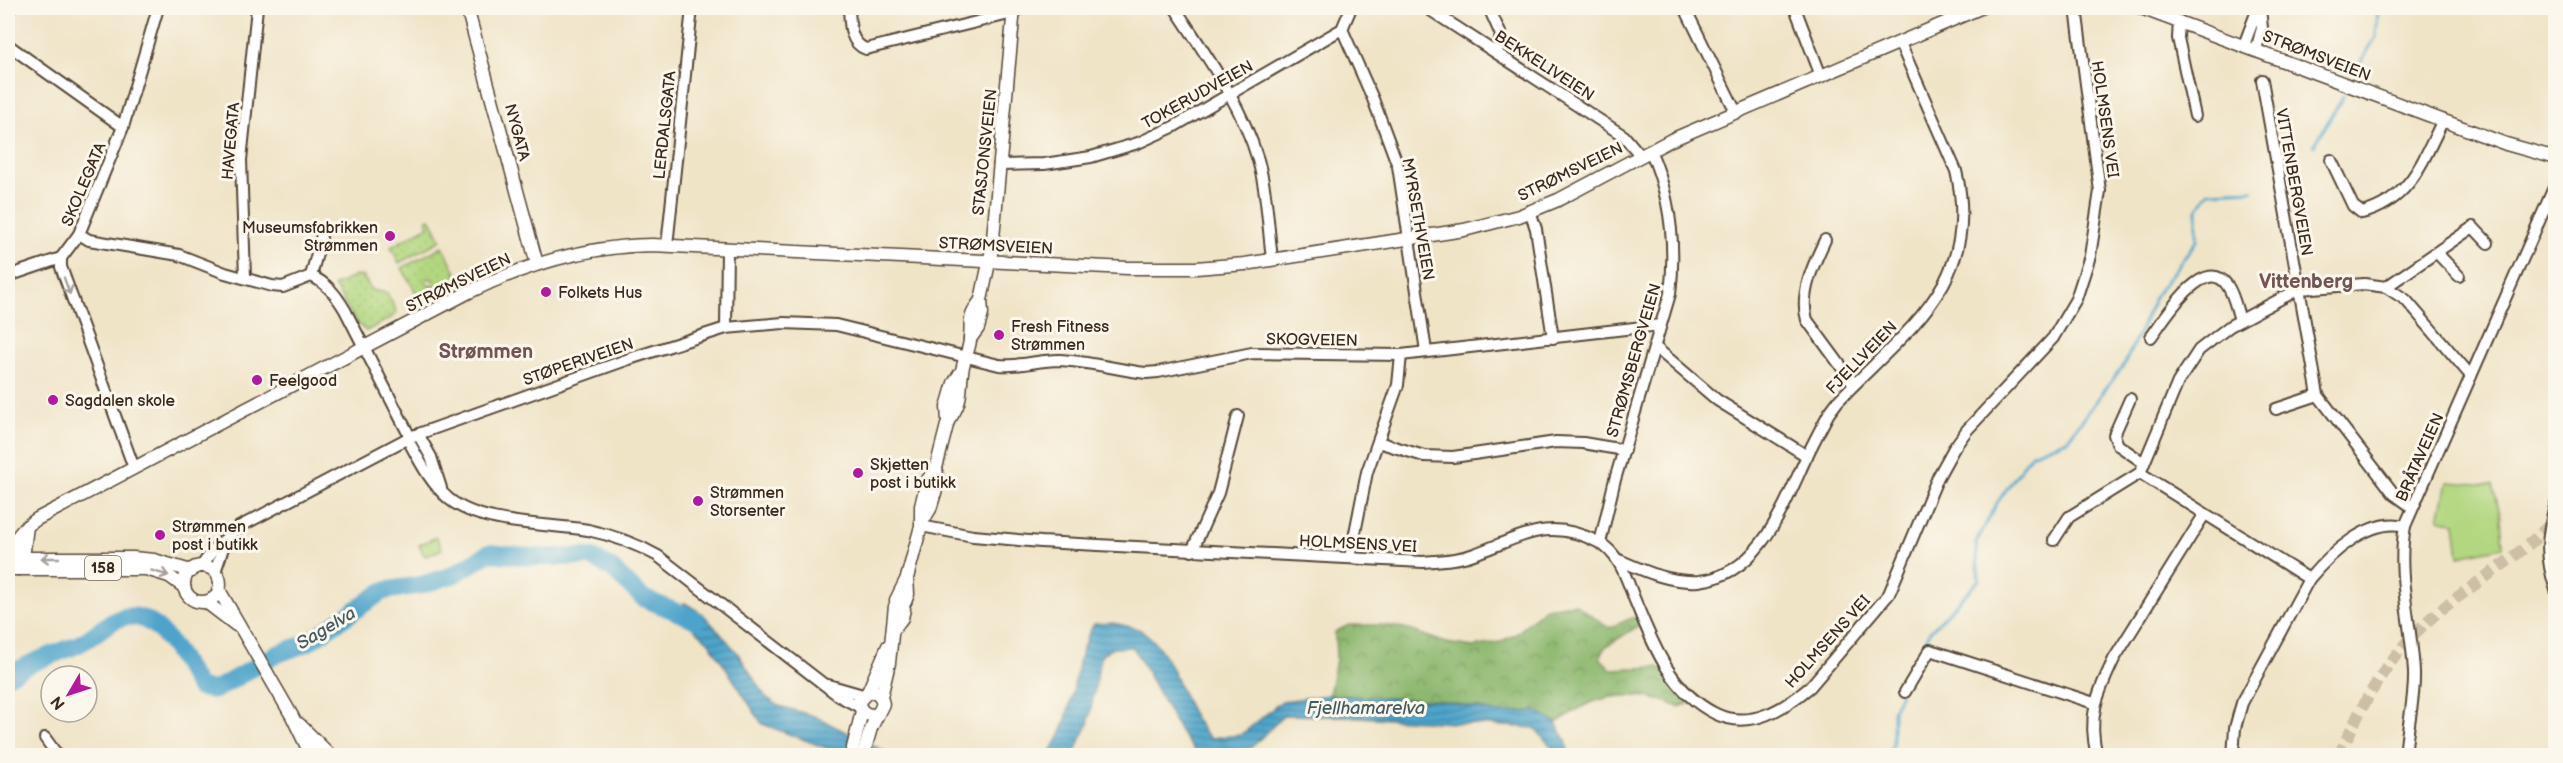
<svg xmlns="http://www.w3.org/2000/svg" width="2563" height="763" font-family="'Balsamiq Sans',sans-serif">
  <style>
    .grass { fill: url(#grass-dots); stroke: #76804f; stroke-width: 1.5 }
    .forest { fill: url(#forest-crowns); stroke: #647146; stroke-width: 1.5 }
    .green { fill: #b2d780; stroke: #76804f; stroke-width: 1.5 }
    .water { fill: url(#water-rules); stroke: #446774; stroke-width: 1.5 }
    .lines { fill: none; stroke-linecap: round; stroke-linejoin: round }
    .stream { stroke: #4da4ca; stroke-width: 3 }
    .river { stroke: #4da4ca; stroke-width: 18 }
    .major-tunnel { stroke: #ccbfa5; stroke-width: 12; stroke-dasharray: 12 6; stroke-linecap: butt }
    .minor-casing { stroke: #564637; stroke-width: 14 }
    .major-casing { stroke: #564637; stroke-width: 15 }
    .minor { stroke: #fff; stroke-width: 10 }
    .major { stroke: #fff; stroke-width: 12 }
    .oneway { stroke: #a79f9a }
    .poi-dot { fill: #b5179e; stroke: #fbf7ec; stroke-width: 2 }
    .labels { text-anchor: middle; stroke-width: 6; stroke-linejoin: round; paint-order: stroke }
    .shield { fill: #fbf7ec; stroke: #75685c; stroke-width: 1.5 }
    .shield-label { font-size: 15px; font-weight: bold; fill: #3b2a1e }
    .street-label { font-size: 16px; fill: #3b2a1e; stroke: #fbf7ec }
    .poi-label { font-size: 16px; fill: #3b2a1e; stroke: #fbf7ec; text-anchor: start }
    .water-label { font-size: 18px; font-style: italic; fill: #425b63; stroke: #fbf7ec }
    .quarter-label { font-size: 20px; font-weight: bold; fill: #745556; stroke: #fbf7ec }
  </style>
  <defs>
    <pattern id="grass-dots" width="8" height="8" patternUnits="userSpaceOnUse" patternTransform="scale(1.5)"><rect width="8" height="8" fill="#b2d780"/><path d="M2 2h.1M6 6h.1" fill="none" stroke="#9ab96e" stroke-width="1.8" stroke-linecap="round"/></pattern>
    <pattern id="forest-crowns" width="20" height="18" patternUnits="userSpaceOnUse" patternTransform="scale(1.5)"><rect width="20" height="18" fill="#8db86e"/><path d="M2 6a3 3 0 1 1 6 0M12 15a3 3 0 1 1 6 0" fill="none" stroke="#74965a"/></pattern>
    <pattern id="water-rules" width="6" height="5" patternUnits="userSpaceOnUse" patternTransform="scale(1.5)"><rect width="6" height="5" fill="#4da4ca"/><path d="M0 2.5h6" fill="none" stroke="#4186a3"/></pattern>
  </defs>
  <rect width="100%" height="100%" fill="#fbf7ec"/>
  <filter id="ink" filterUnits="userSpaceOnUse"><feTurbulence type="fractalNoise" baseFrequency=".0167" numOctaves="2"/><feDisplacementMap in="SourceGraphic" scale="12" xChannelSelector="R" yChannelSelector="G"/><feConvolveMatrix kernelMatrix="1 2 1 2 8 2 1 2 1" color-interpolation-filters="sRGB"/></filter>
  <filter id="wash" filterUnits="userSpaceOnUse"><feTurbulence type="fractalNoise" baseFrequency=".008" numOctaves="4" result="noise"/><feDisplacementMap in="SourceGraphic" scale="24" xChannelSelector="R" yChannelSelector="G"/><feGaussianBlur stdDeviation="1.35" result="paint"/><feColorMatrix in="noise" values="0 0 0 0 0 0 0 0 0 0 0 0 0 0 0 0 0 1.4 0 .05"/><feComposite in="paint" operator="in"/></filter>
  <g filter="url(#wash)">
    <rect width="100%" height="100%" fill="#f0e4c7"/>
    <g class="grass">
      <path d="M430,218L441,240L399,263L391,247L429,226L426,220Z"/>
      <path d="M443,246L460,281L437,292L433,285L434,280L428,278L426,283L431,286L435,293L420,300L402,268Z"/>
      <path d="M355,276H363L371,290L387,293L397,312L391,318L366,331L356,322L334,286Z"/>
    </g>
    <path class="forest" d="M1575,604L1609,628L1639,615L1638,626L1605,647L1600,658L1611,669L1658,667L1702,699L1679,707C1652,695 1622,692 1593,702C1580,706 1568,716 1556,723L1535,711L1498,713L1442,701L1329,695L1336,660L1335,632L1349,625H1379L1404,628L1446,643L1473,647L1500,642L1516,634L1545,608Z"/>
    <g class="green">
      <path d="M2447,482L2493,485L2501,518L2503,547L2459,556L2455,523L2439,519Z"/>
      <path d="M436,537L442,549L427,556L424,555L419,545Z"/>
    </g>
    <g class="water">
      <path d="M685,603L703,614L737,652L765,696L779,706L814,716L892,755H844L762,724L709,642L674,611Z"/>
      <path d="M1113,623C1122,625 1137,627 1144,632C1178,658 1180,708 1210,738L1241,735L1282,701L1329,695L1366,697L1442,701L1498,713L1536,711L1556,723L1566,740L1569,755H1553L1552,748L1535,728L1340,716L1284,715L1251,748L1239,755H1198L1181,733L1133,647L1112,648L1101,655L1088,725L1073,755H1048C1078,716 1070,662 1094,624Z"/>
    </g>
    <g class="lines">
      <g class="stream">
        <path d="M2355,71L2376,37L2378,10"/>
        <path d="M2314,146L2343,96"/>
        <path d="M1909,676L1930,631L1979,580L1976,543L1997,503L2031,454L2067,440L2125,363L2156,295L2197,240V210L2208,192L2253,190"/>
        <path d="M1884,756L1893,745V710L1901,693"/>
      </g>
      <path class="river" d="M8,676C30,661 55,655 79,644C93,637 104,625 118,619C157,603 182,663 199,688L215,690L275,655L307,643L383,591L421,585L453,575L489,553L532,557H591L611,568L643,598L696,620"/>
    </g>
  </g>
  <g filter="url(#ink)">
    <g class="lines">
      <path class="major-tunnel" d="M2339,756C2363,701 2390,652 2437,613C2475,582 2522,556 2555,519"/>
      <g class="minor-casing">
        <g id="minor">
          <path d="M849,8C850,23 849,43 866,49L1005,15L1022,8"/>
          <path d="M1175,8C1206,55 1242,105 1258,160C1267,192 1268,226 1272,259"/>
          <path d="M1427,8L1624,136L1640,155"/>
          <path d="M1489,8L1501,35L1497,52"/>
          <path d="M1685,8L1736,112"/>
          <path d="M1795,8L1821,76"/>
          <path d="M8,10L11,8"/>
          <path d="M2179,21L2178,38L2195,116"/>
          <path d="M1342,29L1373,99L1398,166L1426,351"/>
          <path d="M8,45L123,127"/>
          <path d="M2244,45L2258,8"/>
          <path d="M2256,50L2262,28L2260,8"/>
          <path d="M2262,80L2318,395L2394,494L2412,507"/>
          <path d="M2331,160L2353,206L2362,213C2410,201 2423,160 2443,120"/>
          <path d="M999,165L1044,164L1091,157L1138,143L1173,127L1342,29L1351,8"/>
          <path d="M1530,211L1536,229L1553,338"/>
          <path d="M79,234L89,240L179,255L225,273L272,286L283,287L311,276C327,283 336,295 345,310L410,437"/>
          <path d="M1825,240C1814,263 1799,294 1807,320L1854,384"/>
          <path d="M667,246L692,8"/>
          <path d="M2437,253L2459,276"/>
          <path d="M8,276L61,258"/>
          <path d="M311,276L321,238"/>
          <path d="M245,277L241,160L257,8"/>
          <path d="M2386,287L2473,227L2488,243"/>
          <path d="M726,328L727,249"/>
          <path d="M2151,337C2163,321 2204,253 2227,285C2234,295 2236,308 2240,320"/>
          <path d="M1655,347L1717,400L1807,456"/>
          <path d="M2130,399L2114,435L2118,445L2144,463"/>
          <path d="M2276,409L2318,395"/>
          <path d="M418,434L431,457L441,488"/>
          <path d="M407,438C419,460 430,483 449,499C482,526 548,523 588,530C611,535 637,544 658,556L839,696L860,707"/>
          <path d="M1378,442L1424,456L1453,457L1556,442L1583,443L1624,450"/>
          <path d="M134,468L61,267V258L79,234L123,127L158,8"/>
          <path d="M2140,473L2309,579"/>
          <path d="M2556,503C2546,536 2545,557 2556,590"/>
          <path d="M921,526L973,536L1041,542L1423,562C1442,560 1460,560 1477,553C1523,536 1549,517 1598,542C1619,553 1626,577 1634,598C1652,642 1670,692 1716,714C1750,730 1784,709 1810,687L1889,594L1938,477L1954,448L1967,430L2053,338L2076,299L2090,256L2100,191L2076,8"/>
          <path d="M2054,540L2069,517L2140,473L2178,382L2199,350L2230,326L2299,289L2364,284L2386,287L2406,300L2471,376"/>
          <path d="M1600,543L1614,483L1670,294C1676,245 1670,195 1650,150"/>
          <path d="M1192,551L1218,493L1238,416"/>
          <path d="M1350,558L1367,472L1398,385L1401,355"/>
          <path d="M1619,560C1644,571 1670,583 1699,581C1760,575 1784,505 1806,458C1813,443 1821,428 1829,413L1838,401C1906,330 1983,282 1956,171L1900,43"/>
          <path d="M201,567L213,550L239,527L410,437L629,359L726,328L783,323L836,325L999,365C1019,367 1038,360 1059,360C1088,361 1117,370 1146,373L1158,372L1252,353L1401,355L1660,325"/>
          <path d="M215,572L226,539"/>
          <path d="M828,685L863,695"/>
          <path d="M1905,692L1930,650L2094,703"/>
          <path d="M45,738L58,756"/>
          <path d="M2097,756C2087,716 2097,695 2114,659L2204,515"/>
          <path d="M2233,756L2235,728L2242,703L2309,579C2330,554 2369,517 2405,526"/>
          <path d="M2407,756L2406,747C2408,723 2415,697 2414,673C2412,624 2396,576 2405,526L2556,183"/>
        </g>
      </g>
      <g class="major-casing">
        <g id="major">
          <path d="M467,8L537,264"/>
          <path d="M2141,8L2506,144L2556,158"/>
          <path d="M970,339L978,328L982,314L981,300L992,249L1014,8"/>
          <path d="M948,421C963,401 959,394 962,372C963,361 969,351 970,340C972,320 967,319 981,300"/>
          <path d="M922,522L930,509L938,483L936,468L948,421L947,407L954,383L961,372"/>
          <path d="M8,558H133L154,560L191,571"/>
          <path d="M20,565L23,558L27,526"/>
          <circle cx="202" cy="584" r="18"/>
          <path d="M8,569H146L169,576L184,587"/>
          <path d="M18,569C6,546 17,532 37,519L469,292C527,264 587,246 652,245L1128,268H1196L1245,264L1464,230L1519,216L1558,200L1671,140L1980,8"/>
          <path d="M219,590L292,716L307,747L316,756"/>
          <path d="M896,600L907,578L921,526V506L927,481L936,468"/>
          <path d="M206,602L236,625"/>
          <path d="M905,602L908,594L907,578"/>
          <path d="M893,630L902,618L904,609"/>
          <path d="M868,692L888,646"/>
          <path d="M877,714C867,717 859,711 859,701L868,692H876L881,697"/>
          <path d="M299,724L331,756"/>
          <path d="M851,756L862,711"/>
          <path d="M863,756L871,728L883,704L881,697L889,663L895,606"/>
        </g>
      </g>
      <use href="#minor" class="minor"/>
      <use href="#major" class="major"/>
    </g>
    <defs><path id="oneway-shaft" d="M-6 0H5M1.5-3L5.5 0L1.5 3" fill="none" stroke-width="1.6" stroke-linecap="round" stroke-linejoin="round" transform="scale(1.5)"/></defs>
    <g class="oneway">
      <use href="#oneway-shaft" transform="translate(67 286) rotate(70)"/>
      <use href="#oneway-shaft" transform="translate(50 558) rotate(-180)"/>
      <use href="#oneway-shaft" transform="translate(160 573) rotate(16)"/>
    </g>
  </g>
  <g class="poi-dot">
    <circle cx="390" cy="236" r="6"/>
    <circle cx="546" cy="292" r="6"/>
    <circle cx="999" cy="335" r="6"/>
    <circle cx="257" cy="380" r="6"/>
    <circle cx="53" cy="400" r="6"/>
    <circle cx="858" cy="473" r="6"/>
    <circle cx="698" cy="501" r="6"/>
    <circle cx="160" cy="535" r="6"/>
  </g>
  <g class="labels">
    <rect class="shield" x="85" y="556" width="36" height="24" rx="4.5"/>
    <g class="shield-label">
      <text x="103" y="573">158</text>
    </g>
    <g class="street-label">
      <text transform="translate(2317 55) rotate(21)" y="6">STRØMSVEIEN</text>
      <text transform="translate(1545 65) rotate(33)" y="6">BEKKELIVEIEN</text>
      <text transform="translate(1197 94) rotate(-29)" y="6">TOKERUDVEIEN</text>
      <text transform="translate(2106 119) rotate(82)" y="6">HOLMSENS VEI</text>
      <text transform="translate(664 125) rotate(-84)" y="6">LERDALSGATA</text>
      <text transform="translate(518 132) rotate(75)" y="6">NYGATA</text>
      <text transform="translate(230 141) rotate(-85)" y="6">HAVEGATA</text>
      <text transform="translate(984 152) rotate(-84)" y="6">STASJONSVEIEN</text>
      <text transform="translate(1570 171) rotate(-26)" y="6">STRØMSVEIEN</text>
      <text transform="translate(2295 182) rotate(80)" y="6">VITTENBERGVEIEN</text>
      <text transform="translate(83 184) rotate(-67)" y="6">SKOLEGATA</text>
      <text transform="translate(1419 219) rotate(80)" y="6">MYRSETHVEIEN</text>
      <text transform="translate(996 245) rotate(3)" y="6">STRØMSVEIEN</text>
      <text transform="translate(458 282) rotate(-26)" y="6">STRØMSVEIEN</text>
      <text transform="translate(1312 339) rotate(1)" y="6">SKOGVEIEN</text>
      <text transform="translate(1861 357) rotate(-46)" y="6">FJELLVEIEN</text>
      <text transform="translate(1633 360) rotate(-74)" y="6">STRØMSBERGVEIEN</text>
      <text transform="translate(578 361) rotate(-19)" y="6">STØPERIVEIEN</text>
      <text transform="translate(2419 457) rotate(-66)" y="6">BRÅTAVEIEN</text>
      <text transform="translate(1358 543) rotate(3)" y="6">HOLMSENS VEI</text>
      <text transform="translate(1827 641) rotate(-48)" y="6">HOLMSENS VEI</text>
    </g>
    <g class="poi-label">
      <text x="378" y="233" text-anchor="end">Museumsfabrikken<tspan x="378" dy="18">Strømmen</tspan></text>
      <text x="558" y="298">Folkets Hus</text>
      <text x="1011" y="332">Fresh Fitness<tspan x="1011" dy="18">Strømmen</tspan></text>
      <text x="269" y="386">Feelgood</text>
      <text x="65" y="406">Sagdalen skole</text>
      <text x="870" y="470">Skjetten<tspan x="870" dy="18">post i butikk</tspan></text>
      <text x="710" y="498">Strømmen<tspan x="710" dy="18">Storsenter</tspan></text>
      <text x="172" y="532">Strømmen<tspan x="172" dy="18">post i butikk</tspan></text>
    </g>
    <g class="water-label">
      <text transform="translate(326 628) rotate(-31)" y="6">Sagelva</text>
      <text x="1366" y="714">Fjellhamarelva</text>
    </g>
    <g class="quarter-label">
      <text x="2306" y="288">Vittenberg</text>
      <text x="486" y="358">Strømmen</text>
    </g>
  </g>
  <rect width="2563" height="763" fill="none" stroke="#fbf7ec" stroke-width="30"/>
  <g transform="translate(69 694) rotate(231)"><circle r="28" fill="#fbf7ec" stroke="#aea59a" stroke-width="1.5"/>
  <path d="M0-4.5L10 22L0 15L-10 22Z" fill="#b5179e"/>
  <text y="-9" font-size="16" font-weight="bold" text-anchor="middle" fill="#3b2a1e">N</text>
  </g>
</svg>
